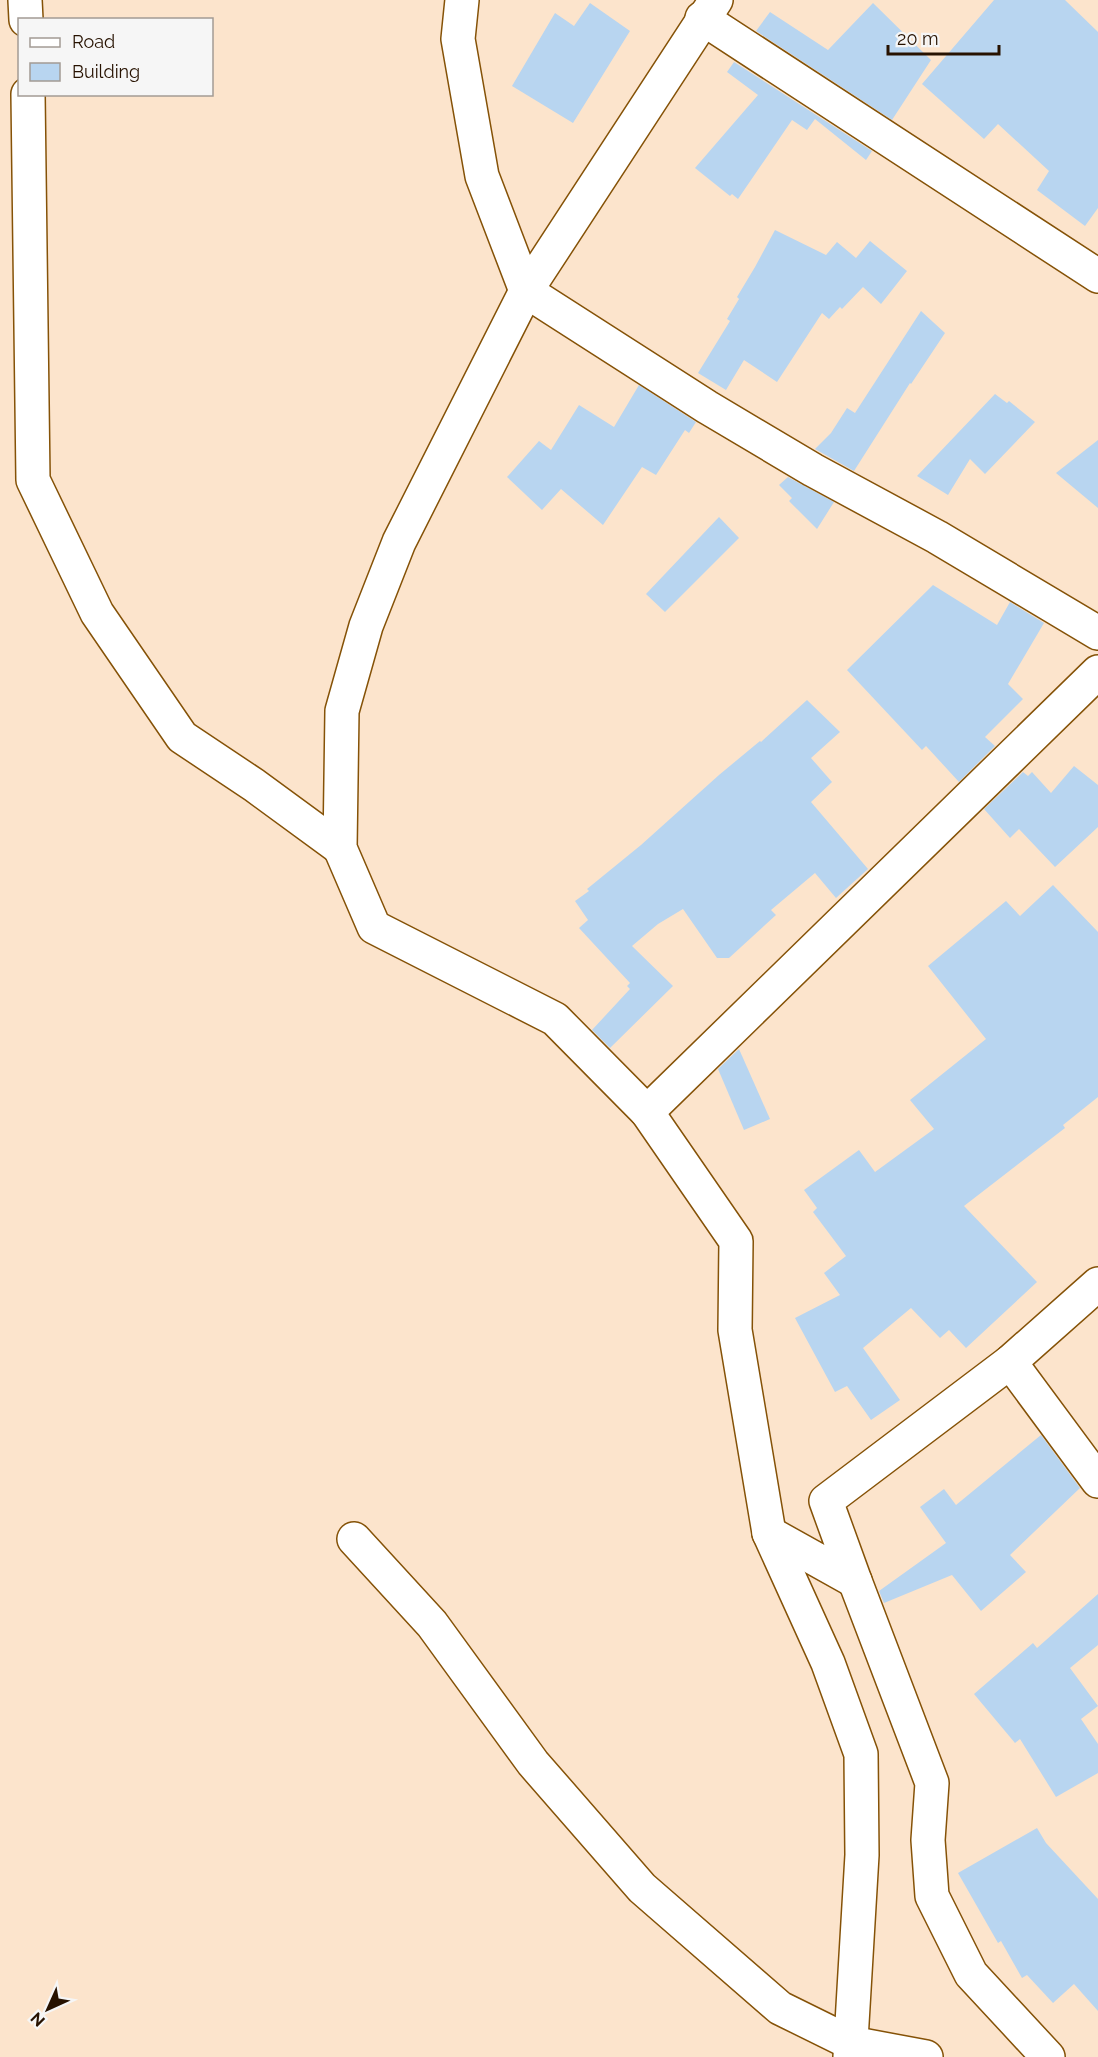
<svg xmlns="http://www.w3.org/2000/svg" width="1098" height="2057" font-family="Raleway,sans-serif">
  <style>
    .building { fill: #b8d5f0 }
    .lines { fill: none; stroke-linecap: round; stroke-linejoin: round }
    .minor-casing { stroke: #855207; stroke-width: 36 }
    .minor { stroke: #fff; stroke-width: 33 }
  </style>
  <rect width="100%" height="100%" fill="#fce4cc"/>
  <g class="building">
    <path d="M994,0H1065L1098,32V208L1085,226L1037,190L1049,171L998,124L984,139L922,84Z"/>
    <path d="M590,3L630,31L573,123L512,86L555,13L574,26Z"/>
    <path d="M873,3L931,60L892,120L756,31L770,12L828,50Z"/>
    <path d="M734,62L872,151L866,160L815,119L807,130L792,120L738,199L732,194L730,196L695,168L758,95L727,72Z"/>
    <path d="M775,230L826,255L837,242L856,258L870,241L907,271L881,304L863,287L842,309L840,307L829,319L822,313L777,382L744,360L726,390L698,373L730,321L727,319L739,299L737,297L755,267Z"/>
    <path d="M921,311L945,333L911,384L910,383L854,471L815,449L831,433L847,408L855,413Z"/>
    <path d="M639,385L696,422L689,433L685,430L656,475L642,467L603,525L561,489L542,510L507,477L539,441L551,450L579,405L614,427Z"/>
    <path d="M995,394L1007,403L1009,401L1035,422L985,474L970,459L948,495L917,476Z"/>
    <path d="M1098,440V508L1056,473Z"/>
    <path d="M788,477L834,502L817,529L789,501L792,498L779,485Z"/>
    <path d="M719,517L739,538L665,612L646,594Z"/>
    <path d="M933,585L997,625L1010,602L1044,623L1008,684L1023,699L985,737L995,746L959,782L926,746L922,750L847,670Z"/>
    <path d="M807,700L840,732L811,758L832,782L811,802L868,869L836,898L815,873L771,910L776,915L729,958H717L683,909L658,924L632,946L673,986L610,1048L592,1030L630,989L627,986L630,983L579,928L588,920L575,901L589,891L587,889L641,845L719,775L760,741L761,742Z"/>
    <path d="M1074,766L1098,785V827L1055,867L1019,829L1010,838L984,809L1023,772L1028,776L1032,772L1051,793Z"/>
    <path d="M1053,885L1098,932V1097L1063,1125L1065,1128L964,1206L1037,1282L966,1348L949,1330L940,1338L911,1308L863,1348L900,1400L871,1420L847,1386L835,1392L795,1318L840,1295L824,1273L846,1256L813,1212L817,1208L804,1190L859,1150L875,1172L934,1129L910,1100L986,1039L928,966L1006,901L1020,916Z"/>
    <path d="M739,1049L770,1119L744,1130L718,1069Z"/>
    <path d="M1041,1435L1080,1488L1010,1555L1026,1572L981,1611L952,1575L884,1603L879,1591L946,1543L920,1507L944,1489L956,1505Z"/>
    <path d="M1098,1594V1645L1070,1668L1098,1706L1081,1719L1098,1744V1773L1056,1797L1020,1739L1015,1743L974,1694L1033,1643L1037,1648Z"/>
    <path d="M1037,1828L1046,1843L1098,1899V2011L1074,1984L1053,2003L1027,1975L1022,1978L1001,1941L998,1943L958,1873Z"/>
  </g>
  <g class="lines">
    <g class="minor-casing">
      <g id="minor">
        <path d="M25,0L26,20"/>
        <path d="M462,0L458,39L482,176L526,291L707,407L813,470L937,537L1098,633"/>
        <path d="M716,0L526,291L399,542L366,626L342,711L340,848L374,927L555,1019L647,1112L736,1241L735,1330L769,1533L828,1663L861,1754L862,1855L850,2057"/>
        <path d="M702,18L1098,276"/>
        <path d="M28,94L33,480L97,613L182,737L254,785L340,848"/>
        <path d="M647,1112L1098,672"/>
        <path d="M1010,1362L1098,1481"/>
        <path d="M769,1533L855,1581L826,1501L1010,1362L1098,1284"/>
        <path d="M354,1539L432,1624L533,1763L642,1888L780,2008L851,2043L926,2057"/>
        <path d="M855,1581L932,1783L928,1840L932,1896L971,1974L1048,2057"/>
      </g>
    </g>
    <use href="#minor" class="minor"/>
  </g>
  <rect x="18" y="18" width="195" height="78" fill="#f6f6f6" stroke="#a39b94" stroke-width="1.5"/>
  <rect x="30" y="38" width="30" height="9" fill="#ffffff" stroke="#a39b94" stroke-width="1.5"/>
  <text x="72" y="48" font-size="18" fill="#271200">Road</text>
  <rect x="30" y="63" width="30" height="18" fill="#b8d5f0" stroke="#a39b94" stroke-width="1.5"/>
  <text x="72" y="78" font-size="18" fill="#271200">Building</text>
  <g transform="translate(48 2009) rotate(225)" stroke="#f6f6f6" stroke-width="4.5" paint-order="stroke">
  <path d="M0-4.5L10 22L0 15L-10 22Z" fill="#271200"/>
  <text y="-9" font-size="16" font-weight="bold" text-anchor="middle" fill="#271200">N</text>
  </g>
  <path d="M888 45v9h111v-9" fill="none" stroke="#271200" stroke-width="3"/>
  <text x="897" y="45" font-size="18" fill="#271200" stroke="#f6f6f6" stroke-width="4.5" paint-order="stroke">20 m</text>
</svg>
